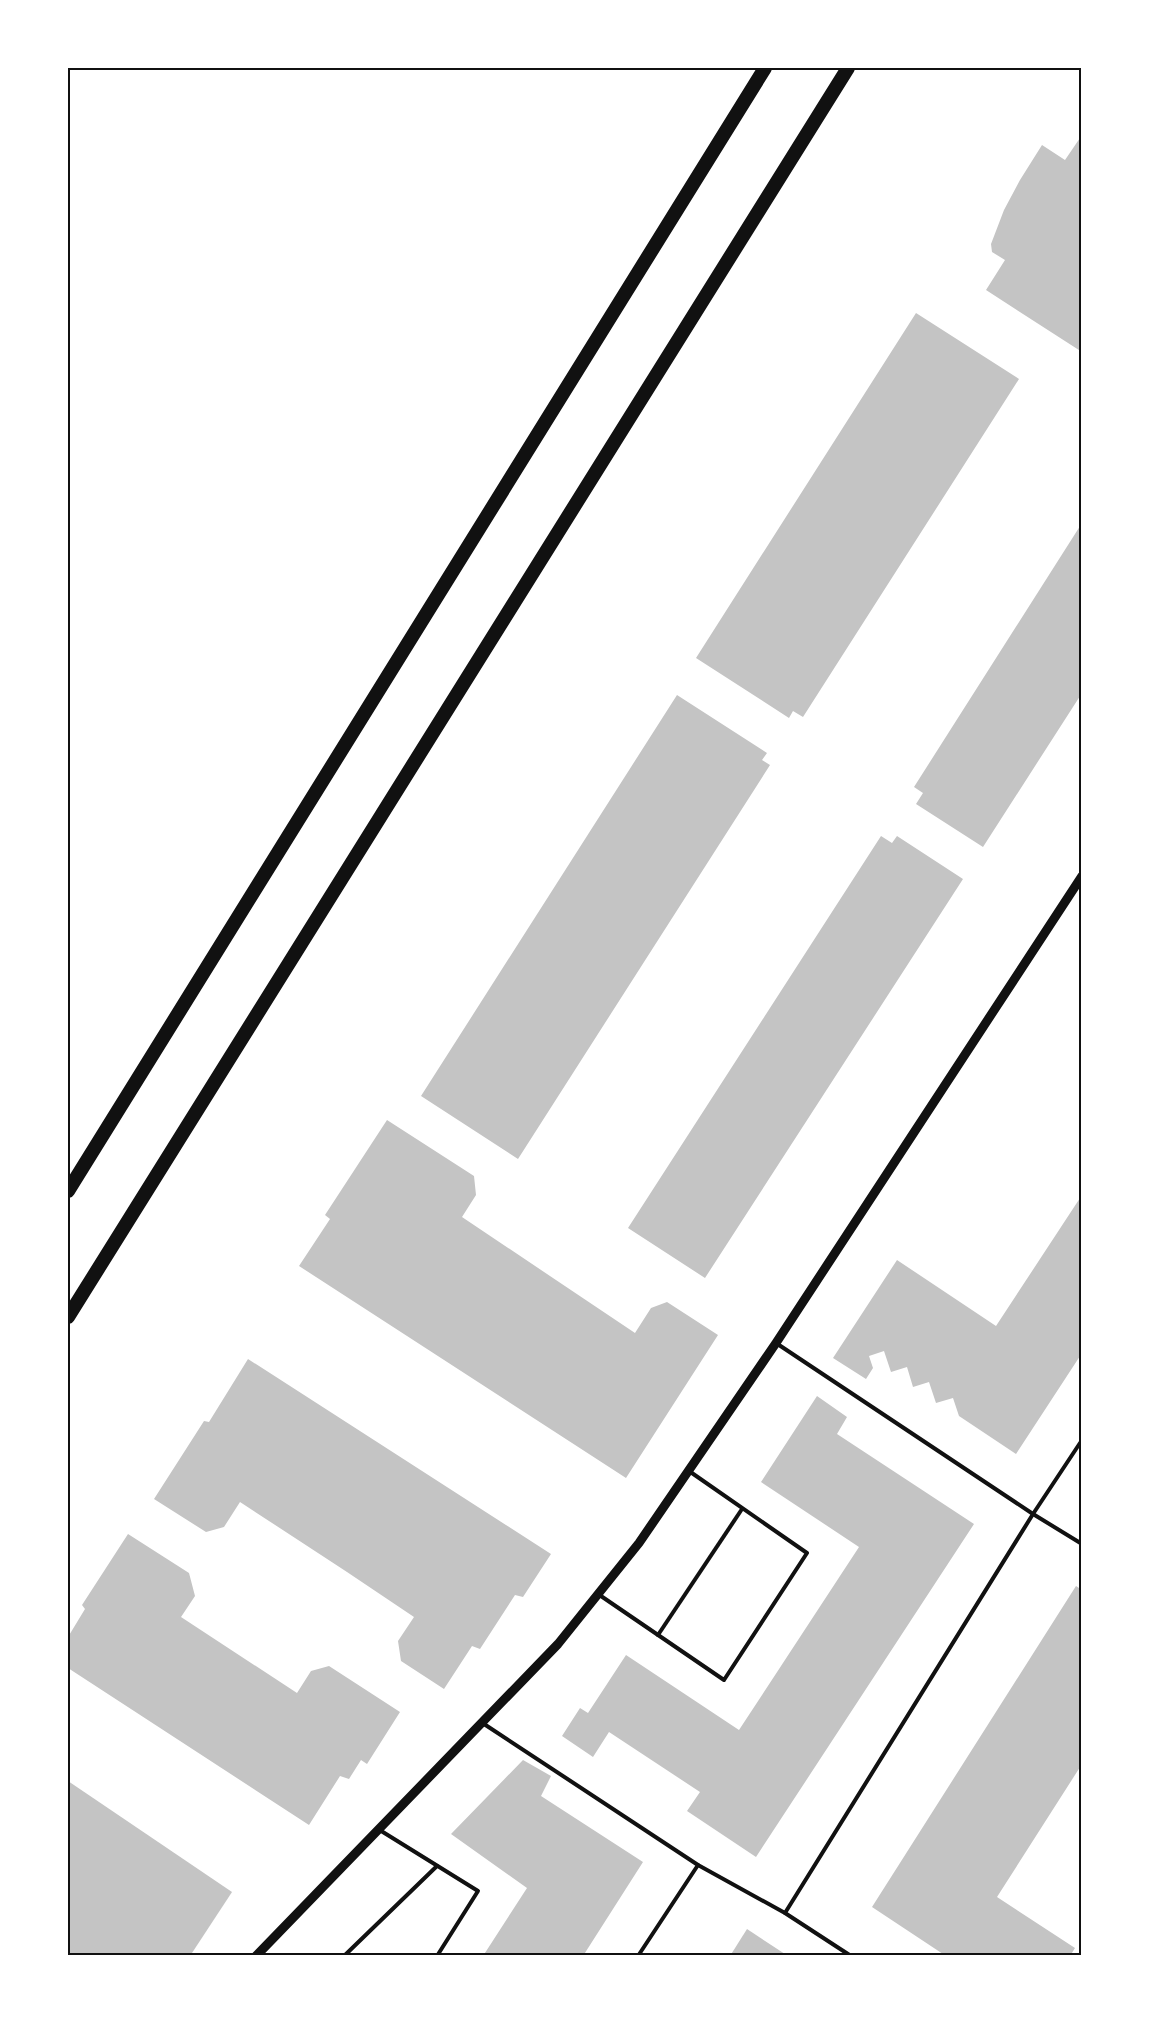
<svg xmlns="http://www.w3.org/2000/svg" width="1149" height="2023" font-family="Barlow,sans-serif">
  <style>
    .building { fill: #c4c4c4 }
    .lines { fill: none; stroke-linecap: round; stroke-linejoin: round }
    .service { stroke: #111; stroke-width: 4 }
    .tertiary { stroke: #111; stroke-width: 9 }
    .motorway { stroke: #111; stroke-width: 14 }
    .neatline { fill: none; stroke: #111; stroke-width: 2 }
  </style>
  <rect width="100%" height="100%" fill="#fff"/>
  <g class="building">
    <path d="M1082,135V352L986,290L1005,260L992,252L991,244L1004,210L1020,180L1042,145L1065,160Z"/>
    <path d="M916,313L1019,379L803,717L793,711L789,718L696,658Z"/>
    <path d="M1082,523V693L983,847L916,804L923,793L914,787Z"/>
    <path d="M677,695L767,753L762,760L770,765L518,1159L421,1096Z"/>
    <path d="M881,836L892,843L897,836L963,879L705,1278L628,1228Z"/>
    <path d="M387,1120L474,1176L476,1195L462,1217L635,1333L651,1308L667,1302L718,1335L626,1478L299,1266L330,1219L325,1215Z"/>
    <path d="M1082,1195V1353L1016,1454L959,1416L953,1398L936,1403L929,1382L913,1387L907,1367L891,1372L884,1351L869,1356L873,1368L866,1379L833,1358L897,1260L996,1326Z"/>
    <path d="M248,1359L551,1554L523,1597L515,1595L480,1649L472,1646L444,1689L401,1661L398,1641L414,1617L347,1572L240,1502L224,1527L206,1532L154,1499L204,1421L209,1422Z"/>
    <path d="M817,1396L847,1417L837,1434L974,1524L756,1857L687,1811L700,1792L609,1732L593,1757L562,1736L580,1708L588,1713L626,1655L739,1730L859,1547L761,1482Z"/>
    <path d="M128,1534L189,1573L195,1596L181,1617L297,1693L311,1671L329,1666L400,1712L367,1764L361,1760L349,1779L340,1776L309,1825L68,1668V1637L85,1609L82,1605Z"/>
    <path d="M1076,1586L1082,1590V1764L997,1897L1075,1948L1070,1956H946L872,1907Z"/>
    <path d="M523,1760L551,1776L541,1796L643,1862L583,1956H483L527,1888L451,1834Z"/>
    <path d="M68,1781L232,1892L190,1956H68Z"/>
    <path d="M747,1929L788,1956H730Z"/>
  </g>
  <g class="lines">
    <g class="service">
      <path d="M776,1343L1033,1514L1082,1544"/>
      <path d="M598,1594L724,1680L807,1553L689,1471"/>
      <path d="M658,1635L742,1509"/>
      <path d="M484,1724L698,1865L785,1913L1033,1514L1082,1440"/>
      <path d="M378,1829L478,1891L437,1956"/>
      <path d="M785,1913L851,1956"/>
      <path d="M344,1956L437,1866"/>
      <path d="M638,1956L698,1865"/>
    </g>
    <path class="tertiary" d="M256,1956L558,1644L639,1543L776,1343L1082,876"/>
    <g class="motorway">
      <path d="M68,1191L765,68"/>
      <path d="M68,1317L848,68"/>
    </g>
  </g>
  <rect width="1149" height="2023" fill="none" stroke="#ffffff" stroke-width="138"/>
  <rect x="69" y="69" width="1011" height="1885" class="neatline"/>
</svg>
